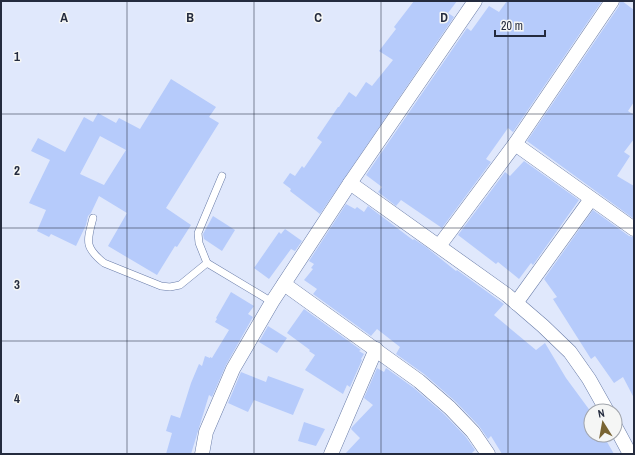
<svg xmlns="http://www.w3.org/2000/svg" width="635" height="455" font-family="'Archivo Narrow',sans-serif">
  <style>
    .building { fill: #b6cbfb; fill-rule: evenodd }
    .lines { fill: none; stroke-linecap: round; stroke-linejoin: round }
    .service-casing { stroke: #697ca8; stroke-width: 8 }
    .minor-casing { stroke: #697ca8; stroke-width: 15 }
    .service { stroke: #fff; stroke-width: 7 }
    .minor { stroke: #fff; stroke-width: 14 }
    .grid { fill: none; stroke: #242b3e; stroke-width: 1; stroke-opacity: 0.55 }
    .grid-label { font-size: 13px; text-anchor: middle; font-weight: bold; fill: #242b3e; stroke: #f5f6f5; stroke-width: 3; stroke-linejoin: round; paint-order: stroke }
  </style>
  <rect width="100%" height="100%" fill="#e0e8fc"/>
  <g class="building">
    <path d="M414,1H457L448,13L454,17L320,214L290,191L291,189L283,183L290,173L295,176L302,166L304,168L322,142L317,138L338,107H339L349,92L356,97L366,82L372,86L393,60L379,51L396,29L394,27Z"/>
    <path d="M507,1H602L513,132L508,128L486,159L491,162L442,228L401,200L396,206L378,192L382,187L366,175L467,28L471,31L489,6L499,12Z"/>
    <path d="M620,1H622L634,10V102L628,111L634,115V139L624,152L630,156L617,176L634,186V219L527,141L619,6Z"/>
    <path d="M171,79L216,107L209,117L219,123L166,208L191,225L177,247L175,246L157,275L108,246L127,213L99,196L91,213L88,216L86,225L76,246L51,234L49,237L37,231L46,210L29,203L50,160L31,151L38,138L65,152L84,117L93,122L98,113L116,123L119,118L140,129ZM100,136L126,150L104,185L80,174Z"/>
    <path d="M524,161L579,200L533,265L531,263L519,279L498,262L496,264L458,235L505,172L510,176Z"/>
    <path d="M346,204L355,209L357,207L364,212L368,206L413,240L414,239L426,247L456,271L457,270L504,304L494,315L536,350L545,343L566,378L591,412V435H603L614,454H502L491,436L488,439L479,426L456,402L424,374L396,354L400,347L377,329L371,336L313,294L317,289L304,280L313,269L311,268L314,264L309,261Z"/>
    <path d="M593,210L629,236L634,237V398L623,377L614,383L595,356L591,359L553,299L557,297L544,279Z"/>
    <path d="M213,216L235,230L222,251L204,239L203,234Z"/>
    <path d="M285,229L302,241L295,251L291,249L269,279L254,268L279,232L281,234Z"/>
    <path d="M231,292L254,306L248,314L253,317L226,365L212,397L209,395L191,454H166L172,433L166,431L171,415L180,418L191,383L199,364L202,366L205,356L210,358V357L212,358L229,330L215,322L217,319L216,318Z"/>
    <path d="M304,309L361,350L359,351L364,354L361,359L362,360L350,387L347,385L343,394L305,370L315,355L309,351L310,350L287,333Z"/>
    <path d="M268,326L287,338L277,353L259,342Z"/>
    <path d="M377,368L384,372L386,368L414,388L444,414L466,437L475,450L471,454H345L360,438L351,429L352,427L373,405L364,398Z"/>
    <path d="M241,372L266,382L268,376L304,389L293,415L254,400L248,412L228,403Z"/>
    <path d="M304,422L325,429L316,446L298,441Z"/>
  </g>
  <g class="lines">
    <g class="service-casing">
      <g id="service">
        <path d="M93,218C87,241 84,247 104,263L161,286L170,287L180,285L207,263L272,302"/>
        <path d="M207,263L199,243L198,233L222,176"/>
      </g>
    </g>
    <g class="minor-casing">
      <g id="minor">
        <path d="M515,144L634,229"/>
        <path d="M350,183L507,295L543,326L570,352L589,379L607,411"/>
        <path d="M439,246L515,144L612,1"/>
        <path d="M284,284L419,381L450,408L473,432L488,454"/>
        <path d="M516,303L591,199"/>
        <path d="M615,426L630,454"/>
        <path d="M202,454L206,432L233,369L272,302L350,183L475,1"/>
        <path d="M331,454L376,349"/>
      </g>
    </g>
    <use href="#service" class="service"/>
    <use href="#minor" class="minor"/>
  </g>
  <path class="grid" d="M127,1V454M254,1V454M381,1V454M508,1V454M1,114H634M1,228H634M1,341H634"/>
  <g class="grid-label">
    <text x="64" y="22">A</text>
    <text x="190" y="22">B</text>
    <text x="318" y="22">C</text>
    <text x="444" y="22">D</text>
    <text x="17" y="61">1</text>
    <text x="17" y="175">2</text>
    <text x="17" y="289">3</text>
    <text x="17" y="403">4</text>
  </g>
  <rect width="635" height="455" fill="none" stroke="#242b3e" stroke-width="4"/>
  <g transform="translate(603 423) rotate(349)"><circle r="19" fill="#f5f6f5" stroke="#a1a5ac"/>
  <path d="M0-3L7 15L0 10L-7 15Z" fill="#796433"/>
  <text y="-6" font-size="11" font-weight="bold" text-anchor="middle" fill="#242b3e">N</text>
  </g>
  <path d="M495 30v6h50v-6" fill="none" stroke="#242b3e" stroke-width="2"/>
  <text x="501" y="30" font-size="12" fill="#242b3e" stroke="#f5f6f5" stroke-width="3" paint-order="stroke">20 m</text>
</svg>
